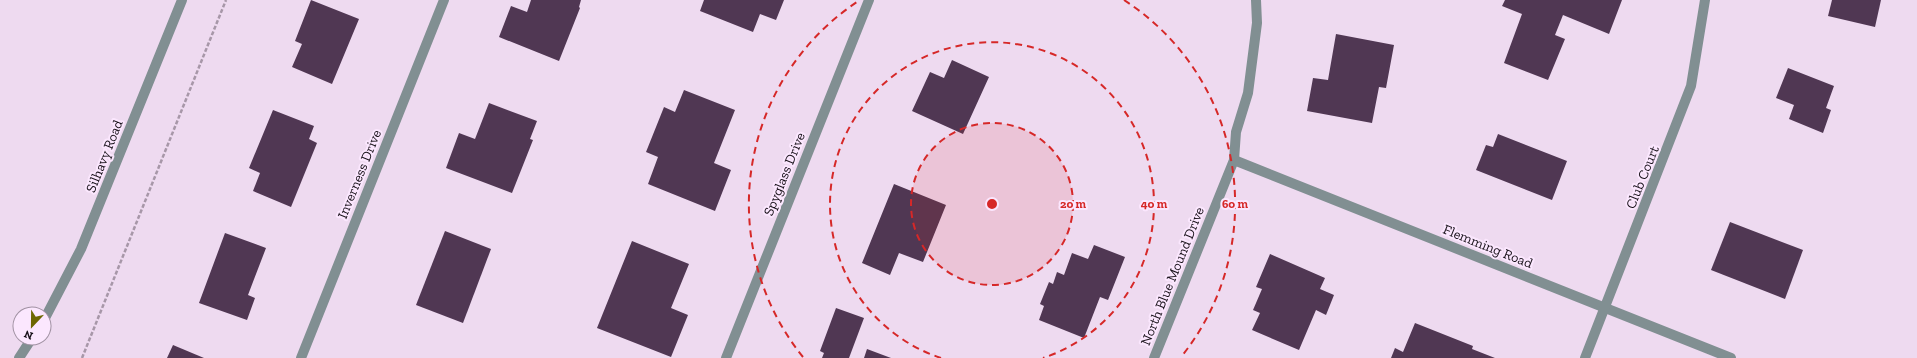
<svg xmlns="http://www.w3.org/2000/svg" width="1917" height="358" font-family="'Zilla Slab',serif">
  <style>
    .building { fill: #503753 }
    .lines { fill: none; stroke-linecap: round; stroke-linejoin: round }
    .path { stroke: #a797a8; stroke-width: 2.5; stroke-dasharray: 4 2; stroke-linecap: butt }
    .minor { stroke: #818f92; stroke-width: 10 }
    .ring { fill: none; stroke: #d62828; stroke-width: 2; stroke-dasharray: 7 5 }
    .labels { text-anchor: middle; stroke-width: 4; stroke-linejoin: round; paint-order: stroke }
    .street-label { font-size: 14px; fill: #171018; stroke: #fbe7fe }
    .centre { fill: #d62828; stroke: #fbe7fe; stroke-width: 2 }
    .ring-label { font-size: 12px; text-anchor: middle; font-weight: bold; fill: #d62828; stroke: #fbe7fe; stroke-width: 4; stroke-linejoin: round; paint-order: stroke }
  </style>
  <rect width="100%" height="100%" fill="#eedaf0"/>
  <g class="building">
    <path d="M311,0L359,19L332,84L292,67L302,44L295,41Z"/>
    <path d="M531,0H581L579,7L580,8L559,61L499,37L511,6L527,12Z"/>
    <path d="M704,0H784L776,20L760,14L753,32L700,11Z"/>
    <path d="M1505,0H1622L1609,34L1563,15L1555,35L1565,39L1548,80L1504,63L1522,14L1502,6Z"/>
    <path d="M1832,0H1881L1875,27L1828,16Z"/>
    <path d="M1336,34L1394,45L1386,88L1379,87L1372,123L1307,111L1313,78L1328,80Z"/>
    <path d="M952,60L989,77L963,134L912,111L930,72L944,78Z"/>
    <path d="M1788,68L1834,86L1826,108L1831,110L1823,133L1789,119L1794,105L1776,98Z"/>
    <path d="M684,90L735,110L714,163L731,170L715,211L648,184L658,157L646,152L664,107L675,112Z"/>
    <path d="M489,103L537,121L530,139L533,140L512,193L446,168L459,133L475,139Z"/>
    <path d="M273,110L314,126L309,139L317,143L291,207L253,191L260,173L249,168Z"/>
    <path d="M1498,134L1567,161L1552,200L1476,170L1486,145L1493,147Z"/>
    <path d="M894,184L946,205L923,262L899,253L890,275L862,263Z"/>
    <path d="M1730,222L1803,250L1785,299L1711,270Z"/>
    <path d="M445,231L491,249L463,323L416,305Z"/>
    <path d="M225,233L266,248L248,295L255,298L247,320L199,303Z"/>
    <path d="M632,241L689,264L671,308L688,315L671,357L597,328Z"/>
    <path d="M1094,245L1125,257L1108,300L1100,297L1084,338L1039,320L1044,306L1040,304L1049,282L1053,284L1057,272L1064,275L1072,253L1088,259Z"/>
    <path d="M1270,254L1325,278L1320,289L1334,295L1326,315L1316,310L1299,350L1252,330L1260,313L1253,310L1262,289L1256,287Z"/>
    <path d="M836,308L864,318L849,358H822L824,353L820,351Z"/>
    <path d="M1415,323L1473,346L1472,349L1495,358H1391L1395,348L1403,352Z"/>
    <path d="M173,345L204,358H167Z"/>
    <path d="M867,349L891,358H864Z"/>
  </g>
  <g class="lines">
    <path class="path" d="M82,358L226,0"/>
    <g class="minor">
      <path d="M1234,160L1731,358"/>
      <path d="M44,320L81,249L182,0"/>
      <path d="M19,358L32,338"/>
      <path d="M301,358L444,0"/>
      <path d="M726,358L869,0"/>
      <path d="M1154,358L1234,160L1236,132L1248,93L1257,23L1256,0"/>
      <path d="M1585,358L1691,86L1705,0"/>
    </g>
  </g>
  <circle cx="992" cy="204" r="81" fill="#d62828" fill-opacity=".12"/>
  <g class="ring">
    <circle cx="992" cy="204" r="81"/>
    <path d="M941 358A162 162 0 1 1 1043 358"/>
    <path d="M803 357A243 243 0 0 1 860 0M1124 0A243 243 0 0 1 1181 357"/>
  </g>
  <g class="labels">
    <g class="street-label">
      <text transform="translate(104 156) rotate(-68)" y="5">Silhavy Road</text>
      <text transform="translate(359 174) rotate(-68)" y="5">Inverness Drive</text>
      <text transform="translate(784 174) rotate(-68)" y="5">Spyglass Drive</text>
      <text transform="translate(1642 177) rotate(-68)" y="5">Club Court</text>
      <text transform="translate(1488 246) rotate(22)" y="5">Flemming Road</text>
      <text transform="translate(1172 276) rotate(-68)" y="5">North Blue Mound Drive</text>
    </g>
  </g>
  <circle cx="992" cy="204" r="6" class="centre"/>
  <g class="ring-label">
    <text x="1073" y="208">20 m</text>
    <text x="1154" y="208">40 m</text>
    <text x="1235" y="208">60 m</text>
  </g>
  <g transform="translate(32 326) rotate(202)"><circle r="19" fill="#fbe7fe" stroke="#a091a2"/>
  <path d="M0-3L7 15L0 10L-7 15Z" fill="#6d6700"/>
  <text y="-6" font-size="11" font-weight="bold" text-anchor="middle" fill="#171018">N</text>
  </g>
</svg>
